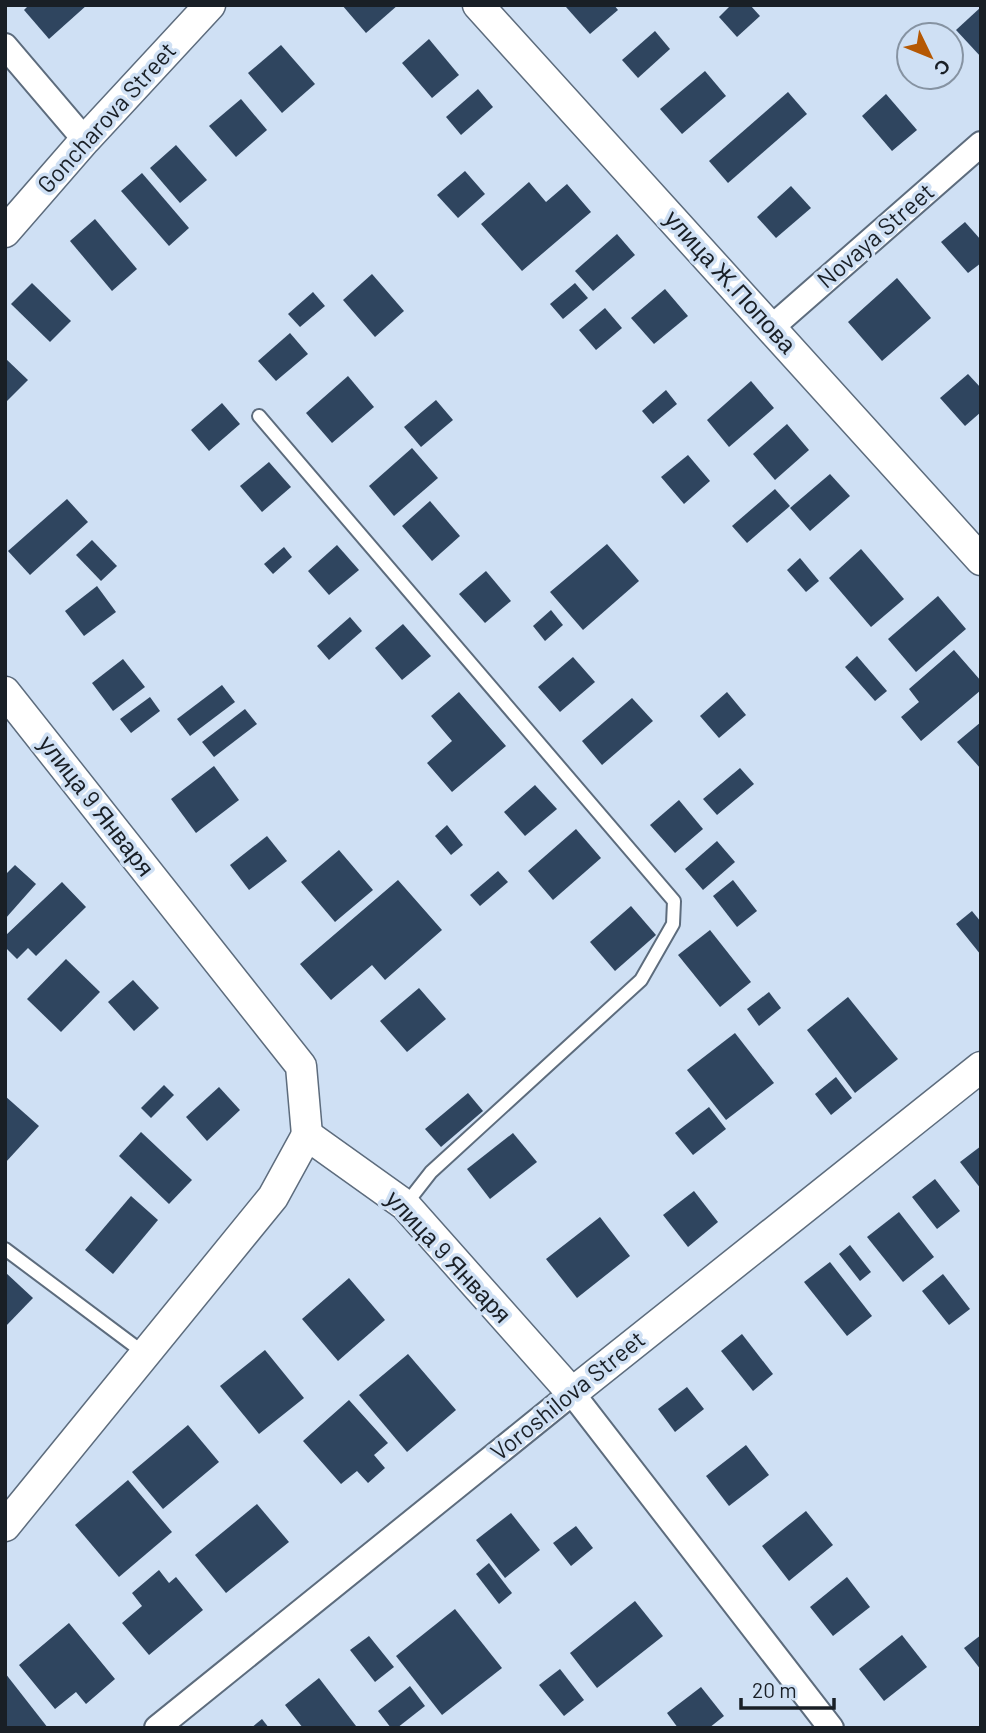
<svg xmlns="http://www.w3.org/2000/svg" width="986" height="1733" font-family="Barlow,sans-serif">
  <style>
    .building { fill: #2f455f }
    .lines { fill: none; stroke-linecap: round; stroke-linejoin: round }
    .service-casing { stroke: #5d6c7d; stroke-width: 16 }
    .minor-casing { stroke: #5d6c7d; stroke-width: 28 }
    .tertiary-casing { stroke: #5d6c7d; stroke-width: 33 }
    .service { stroke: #fff; stroke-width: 12 }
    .minor { stroke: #fff; stroke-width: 24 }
    .tertiary { stroke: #fff; stroke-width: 30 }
    .labels { text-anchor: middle; stroke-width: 7; stroke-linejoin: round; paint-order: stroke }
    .street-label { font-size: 24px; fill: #191f26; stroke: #cfe0f4 }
  </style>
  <rect width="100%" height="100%" fill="#cfe0f4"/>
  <g class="building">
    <path d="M29,5H87L49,39L24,10Z"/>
    <path d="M342,5H398L366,33Z"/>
    <path d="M568,5H614L618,10L590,34L566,7Z"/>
    <path d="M731,5H750L760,16L737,37L719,17Z"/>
    <path d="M981,7V57L956,30Z"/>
    <path d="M655,31L670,49L638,78L622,60Z"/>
    <path d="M429,39L459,75L432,98L402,63Z"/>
    <path d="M281,45L315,84L282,113L248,73Z"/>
    <path d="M705,71L726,96L682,134L660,109Z"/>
    <path d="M478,89L493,107L461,135L446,117Z"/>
    <path d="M788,92L807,114L728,183L709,161Z"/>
    <path d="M886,94L917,130L892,151L862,116Z"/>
    <path d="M241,99L267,130L236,157L209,126Z"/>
    <path d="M176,145L207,180L180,203L150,168Z"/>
    <path d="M465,171L485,194L458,218L437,195Z"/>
    <path d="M142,173L189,228L169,246L121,191Z"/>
    <path d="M529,182L546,202L567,184L591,212L522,271L481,224Z"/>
    <path d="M791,186L811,208L776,238L757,217Z"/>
    <path d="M95,219L137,269L112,291L70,241Z"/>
    <path d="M965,222L981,240V263L968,273L941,242Z"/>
    <path d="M617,234L635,255L593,291L575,271Z"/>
    <path d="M372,274L404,311L375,337L343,300Z"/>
    <path d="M897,278L931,318L882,361L848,322Z"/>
    <path d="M32,283L71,321L50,342L11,304Z"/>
    <path d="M575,283L588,298L563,319L550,304Z"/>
    <path d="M665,289L688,316L654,344L631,318Z"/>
    <path d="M313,292L325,306L300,327L288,314Z"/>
    <path d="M605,308L622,328L596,350L579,330Z"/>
    <path d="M290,333L308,354L276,381L258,361Z"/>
    <path d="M5,358L28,380L7,401L5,400Z"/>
    <path d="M968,374L981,388V412L965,426L940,398Z"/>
    <path d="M348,376L374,407L332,443L306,413Z"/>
    <path d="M751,381L774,408L729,447L707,420Z"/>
    <path d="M666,390L677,404L653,424L642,411Z"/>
    <path d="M436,400L453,420L421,447L404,427Z"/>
    <path d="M222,403L240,424L209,451L191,430Z"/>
    <path d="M787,424L809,450L775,480L753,454Z"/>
    <path d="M412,448L438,478L394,516L369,486Z"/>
    <path d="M688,455L710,481L684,504L661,477Z"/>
    <path d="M269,462L291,487L262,512L240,486Z"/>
    <path d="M830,474L850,496L810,531L790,508Z"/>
    <path d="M775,489L790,506L747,543L732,526Z"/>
    <path d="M67,499L88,522L30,575L8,551Z"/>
    <path d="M430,501L460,536L432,561L402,526Z"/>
    <path d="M92,540L117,566L101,581L76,555Z"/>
    <path d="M607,544L639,581L583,630L550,592Z"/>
    <path d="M337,545L359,570L329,595L308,571Z"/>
    <path d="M284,547L292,557L273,574L264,564Z"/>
    <path d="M861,549L904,599L871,627L829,578Z"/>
    <path d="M800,558L819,581L806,592L787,570Z"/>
    <path d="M486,571L511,601L485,623L459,594Z"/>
    <path d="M97,586L116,612L84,636L65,611Z"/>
    <path d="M938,596L966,629L916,672L888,639Z"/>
    <path d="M551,610L563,625L545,641L533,626Z"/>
    <path d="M350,617L362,631L329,660L317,646Z"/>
    <path d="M403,624L431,656L402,680L375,648Z"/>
    <path d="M954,650L981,681V690L921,741L901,717L919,702L909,689Z"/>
    <path d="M857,656L887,691L875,701L845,667Z"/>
    <path d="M573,657L595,682L560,712L538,687Z"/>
    <path d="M123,659L145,687L113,711L92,683Z"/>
    <path d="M222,685L235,702L190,736L177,719Z"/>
    <path d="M459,692L506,746L452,792L427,763L452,741L431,716Z"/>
    <path d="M727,692L746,715L719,738L700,716Z"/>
    <path d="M150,697L160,711L131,733L120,719Z"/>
    <path d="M632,698L653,721L602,765L582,741Z"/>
    <path d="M245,709L257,724L214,757L202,742Z"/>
    <path d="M981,722V769L957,742Z"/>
    <path d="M214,766L239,800L196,833L171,799Z"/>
    <path d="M740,768L754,784L717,815L703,799Z"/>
    <path d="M535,785L557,809L525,836L504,812Z"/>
    <path d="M679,800L703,829L675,853L650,825Z"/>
    <path d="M447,825L463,845L451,855L435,836Z"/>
    <path d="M576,829L601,858L553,900L528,871Z"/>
    <path d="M267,836L287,861L249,890L230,865Z"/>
    <path d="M717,841L735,862L703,890L685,869Z"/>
    <path d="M339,850L373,890L335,922L301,882Z"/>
    <path d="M15,865L36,884L5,919V875Z"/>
    <path d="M498,871L508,882L480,906L470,895Z"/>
    <path d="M398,880L442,930L385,980L372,965L331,1000L300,964Z"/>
    <path d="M733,880L757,911L737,927L713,896Z"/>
    <path d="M62,882L86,907L36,956L28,948L17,959L5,947V936Z"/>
    <path d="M631,906L656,935L615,971L590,942Z"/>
    <path d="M972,911L981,922V955L956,924Z"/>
    <path d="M710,930L751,982L720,1007L678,955Z"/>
    <path d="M66,959L100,992L61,1032L27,999Z"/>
    <path d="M133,980L159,1008L134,1031L108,1002Z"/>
    <path d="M419,988L446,1019L407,1052L380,1021Z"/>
    <path d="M769,992L781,1008L759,1026L747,1009Z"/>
    <path d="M848,997L898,1059L855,1093L807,1030Z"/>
    <path d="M735,1033L774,1083L726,1120L687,1070Z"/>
    <path d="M836,1077L852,1098L831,1115L815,1094Z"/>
    <path d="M164,1085L174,1095L151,1118L141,1108Z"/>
    <path d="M219,1087L240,1110L207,1141L186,1117Z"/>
    <path d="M468,1093L483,1111L441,1147L425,1129Z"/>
    <path d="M5,1096L39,1126L5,1163Z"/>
    <path d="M709,1107L726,1129L693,1155L675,1133Z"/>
    <path d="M141,1132L192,1180L169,1204L119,1156Z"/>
    <path d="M513,1133L537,1162L490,1199L467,1169Z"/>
    <path d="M981,1146V1189L960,1162Z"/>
    <path d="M935,1179L960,1211L937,1229L912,1197Z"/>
    <path d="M694,1191L718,1222L688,1247L663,1215Z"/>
    <path d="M131,1196L158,1220L113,1274L85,1250Z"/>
    <path d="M899,1212L934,1257L903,1282L867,1237Z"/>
    <path d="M600,1217L630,1256L577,1298L546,1259Z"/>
    <path d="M850,1245L871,1272L860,1281L839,1254Z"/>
    <path d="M830,1262L872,1316L847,1336L804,1282Z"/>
    <path d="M5,1272L33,1298L5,1327Z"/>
    <path d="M943,1274L970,1309L949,1325L922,1291Z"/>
    <path d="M349,1278L385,1320L338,1361L302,1319Z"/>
    <path d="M742,1334L773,1374L753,1391L721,1351Z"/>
    <path d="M265,1350L304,1398L259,1434L220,1386Z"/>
    <path d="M408,1354L456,1410L407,1452L359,1395Z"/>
    <path d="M687,1387L704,1409L675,1432L658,1409Z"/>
    <path d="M349,1400L388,1443L374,1455L385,1468L368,1483L357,1471L341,1484L303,1441Z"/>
    <path d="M188,1425L219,1462L163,1509L132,1472Z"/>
    <path d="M746,1445L769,1475L729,1506L706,1476Z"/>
    <path d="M128,1480L172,1532L119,1577L75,1525Z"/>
    <path d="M257,1504L289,1542L226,1593L195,1555Z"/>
    <path d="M806,1511L833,1545L789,1581L762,1546Z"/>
    <path d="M511,1513L540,1550L505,1578L476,1540Z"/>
    <path d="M576,1526L593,1548L571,1566L553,1543Z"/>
    <path d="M489,1563L512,1593L499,1604L476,1574Z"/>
    <path d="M159,1570L169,1583L176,1577L203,1610L149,1655L122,1623L142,1606L132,1593Z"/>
    <path d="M847,1577L870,1607L833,1636L810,1607Z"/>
    <path d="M635,1601L663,1636L597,1688L570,1653Z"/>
    <path d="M455,1609L502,1668L442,1715L396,1656Z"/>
    <path d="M69,1623L115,1679L86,1704L76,1692L55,1709L19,1665Z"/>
    <path d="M902,1635L927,1667L884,1701L859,1669Z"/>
    <path d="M981,1635V1670L964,1648Z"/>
    <path d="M369,1636L394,1667L375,1682L350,1650Z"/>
    <path d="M560,1669L584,1700L564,1716L539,1685Z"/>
    <path d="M5,1673L48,1728H5Z"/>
    <path d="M319,1678L356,1726L354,1728H303L285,1705Z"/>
    <path d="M410,1686L425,1706L397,1728H391L378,1711Z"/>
    <path d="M701,1687L724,1716L709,1728H678L667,1713Z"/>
    <path d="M262,1719L269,1728H251Z"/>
  </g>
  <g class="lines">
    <g class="service-casing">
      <g id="service">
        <path d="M259,416L674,901L673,924L641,980L431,1172L406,1204"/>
        <path d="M5,1249L144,1353"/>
      </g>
    </g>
    <g class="minor-casing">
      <g id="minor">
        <path d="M5,46L85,140"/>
        <path d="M771,328L981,144"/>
        <path d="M157,1728L572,1393L831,1728"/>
      </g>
    </g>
    <g class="tertiary-casing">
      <g id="tertiary">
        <path d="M478,5L981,560"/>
        <path d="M5,232L85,140L210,5"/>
        <path d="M5,692L301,1066L307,1135"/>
        <path d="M307,1135L405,1205L572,1393L981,1067"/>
        <path d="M5,1526L273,1197L307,1135"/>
      </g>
    </g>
    <use href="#service" class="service"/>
    <use href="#minor" class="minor"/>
    <use href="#tertiary" class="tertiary"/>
  </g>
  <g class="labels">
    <g class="street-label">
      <text transform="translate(107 118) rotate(-48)" y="8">Goncharova Street</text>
      <text transform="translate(876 236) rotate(-41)" y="8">Novaya Street</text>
      <text transform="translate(730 282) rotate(48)" y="8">улица Ж.Попова</text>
      <text transform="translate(96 806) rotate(52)" y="8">улица 9 Января</text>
      <text transform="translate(448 1257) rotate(47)" y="8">улица 9 Января</text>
      <text transform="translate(568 1396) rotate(-39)" y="8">Voroshilova Street</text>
    </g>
  </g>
  <rect width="986" height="1733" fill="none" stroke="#191f26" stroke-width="14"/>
  <g transform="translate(930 56) rotate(133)"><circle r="33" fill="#cfe0f4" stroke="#8693a2" stroke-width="2"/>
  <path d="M0-5L12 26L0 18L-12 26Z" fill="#b55803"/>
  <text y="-10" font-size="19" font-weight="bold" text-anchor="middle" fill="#191f26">С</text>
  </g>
  <path d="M741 1698v10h93v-10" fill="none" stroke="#191f26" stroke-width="3.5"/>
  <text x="752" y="1698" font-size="21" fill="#191f26" stroke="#cfe0f4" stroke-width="5" paint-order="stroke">20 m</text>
</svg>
